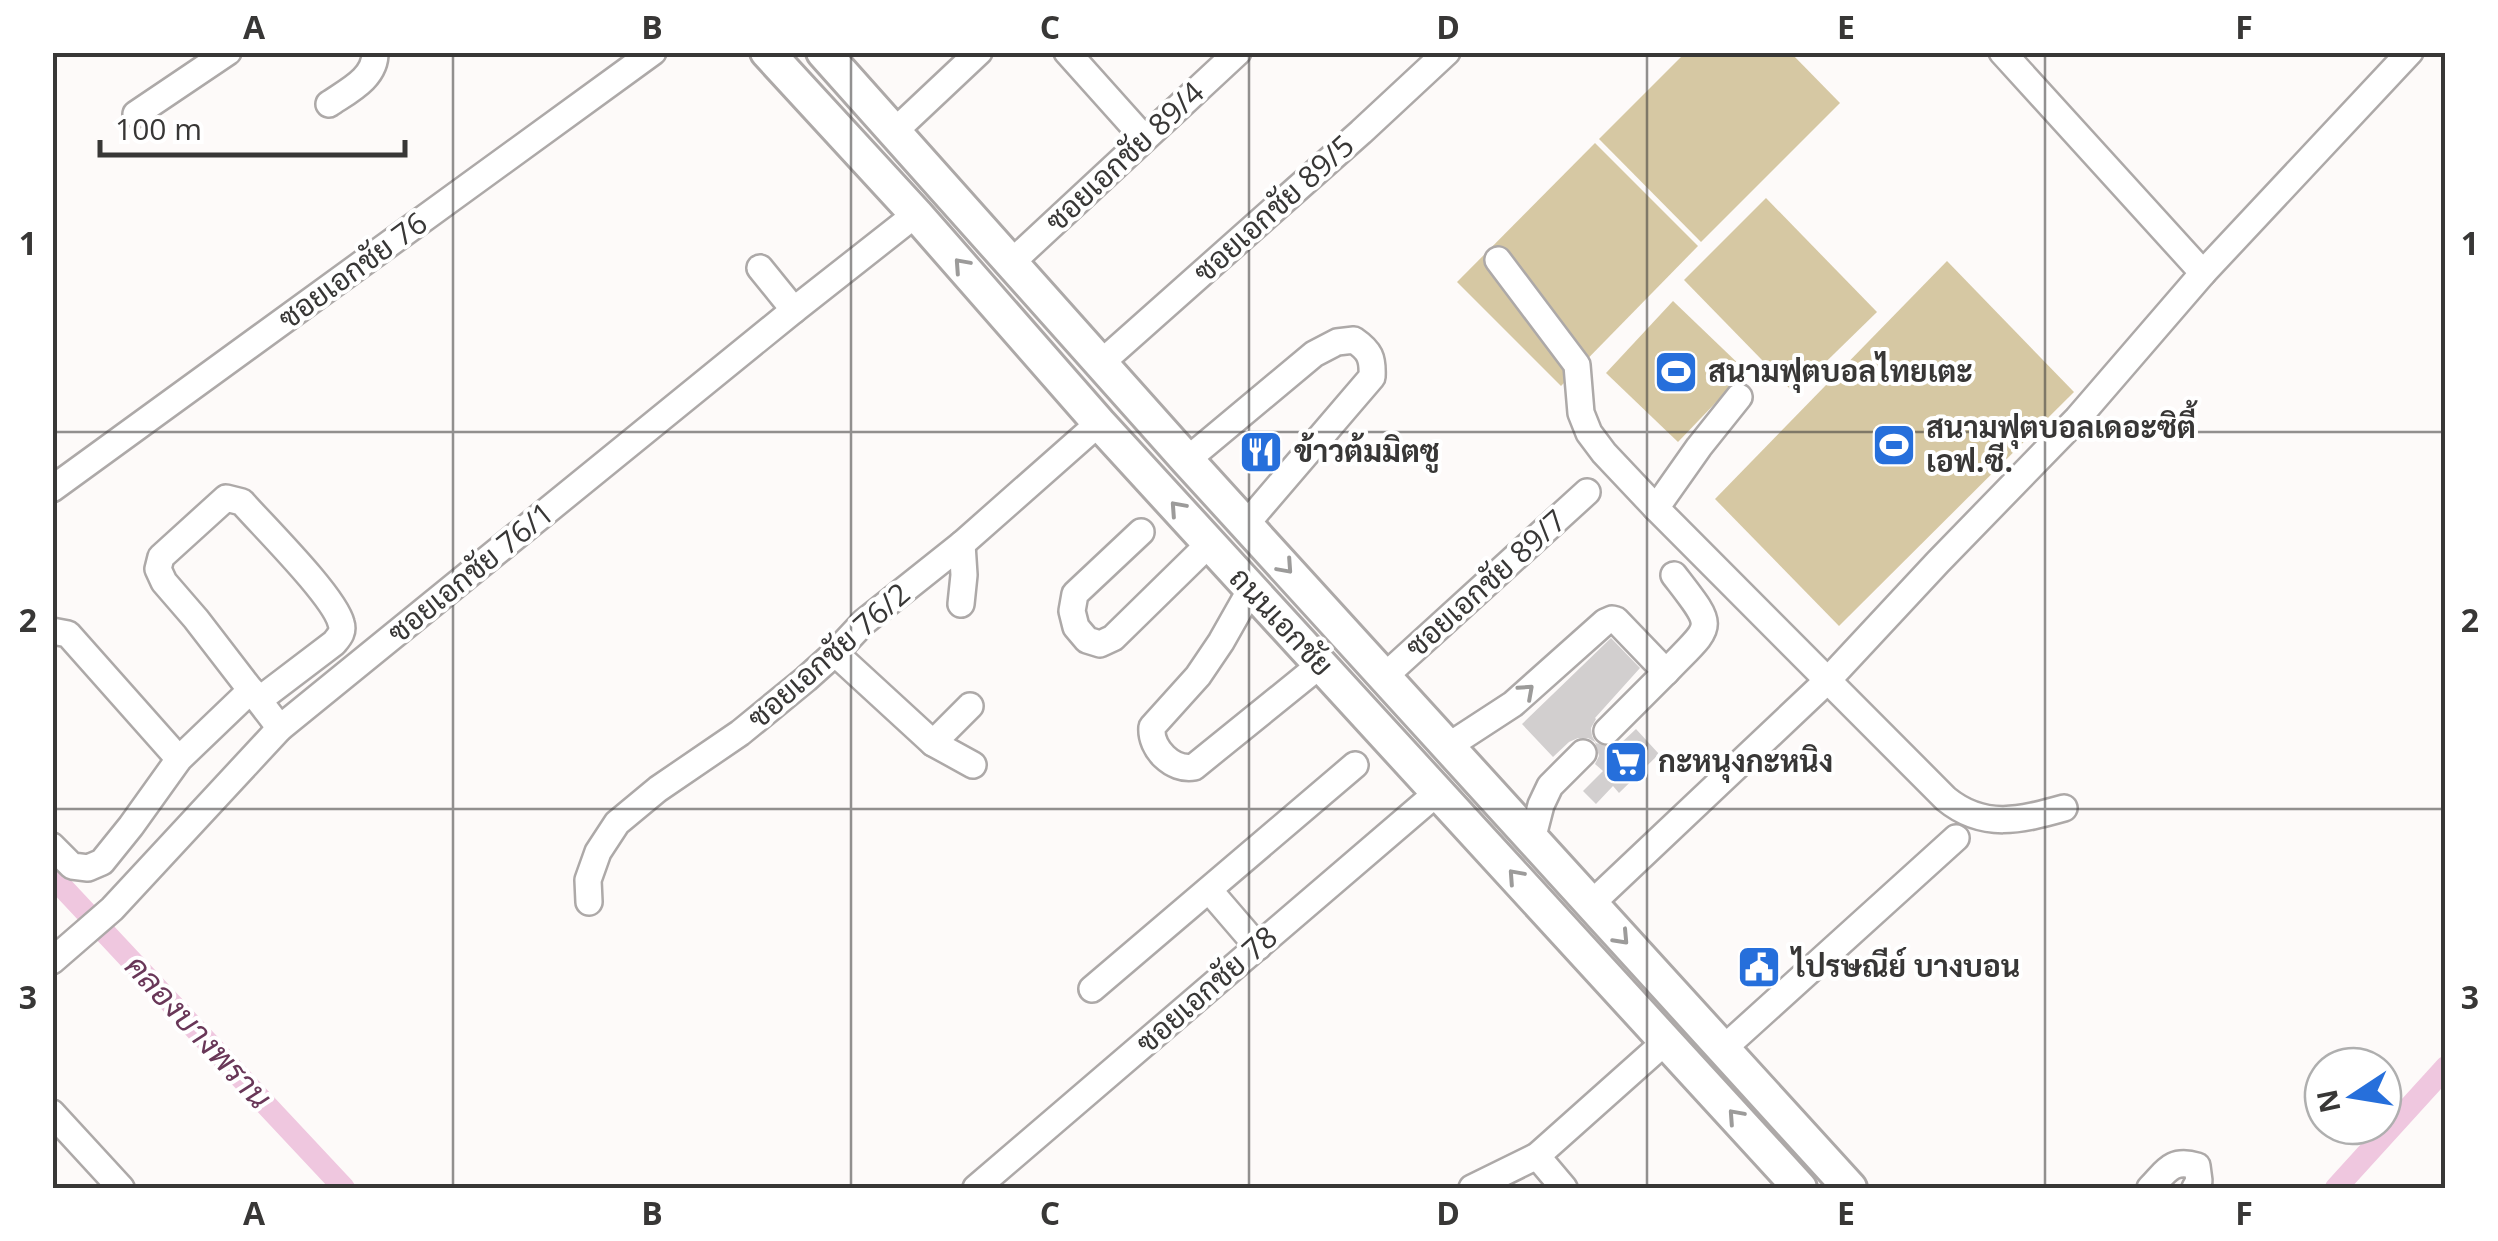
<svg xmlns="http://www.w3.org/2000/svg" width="2498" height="1241" font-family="'Open Sans',Sarabun,sans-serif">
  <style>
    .green { fill: #d6c8a3 }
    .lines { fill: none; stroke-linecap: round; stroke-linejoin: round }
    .canal { stroke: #efc7df; stroke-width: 22 }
    .building { fill: #d2cfcf }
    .minor-casing { stroke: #ada9a8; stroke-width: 30 }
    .major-casing { stroke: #ada9a8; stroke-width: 38 }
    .minor { stroke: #fff; stroke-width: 25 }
    .major { stroke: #fff; stroke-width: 32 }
    .oneway { stroke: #9c9b9a }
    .grid { fill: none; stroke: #383736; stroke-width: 2.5; stroke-opacity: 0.55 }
    .labels { text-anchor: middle; stroke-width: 8; stroke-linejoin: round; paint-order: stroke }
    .street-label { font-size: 30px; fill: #383736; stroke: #fff }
    .poi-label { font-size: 30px; font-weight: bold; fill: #383736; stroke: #fff; text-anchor: start }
    .water-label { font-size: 32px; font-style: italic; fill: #693758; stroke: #fff }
    .neatline { fill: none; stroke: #383736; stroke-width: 4 }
    .grid-label { font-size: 32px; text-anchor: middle; font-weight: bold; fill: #383736 }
  </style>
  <rect width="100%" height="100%" fill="#fdfaf9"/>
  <g class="green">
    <path d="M1685,53H1791L1840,103L1701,242L1599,139Z"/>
    <path d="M1595,143L1698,246L1561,386L1457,282Z"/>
    <path d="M1766,198L1877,312L1794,393L1684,280Z"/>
    <path d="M1947,261L2074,392L1839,626L1715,499Z"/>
    <path d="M1673,301L1746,371L1678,442L1606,373Z"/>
  </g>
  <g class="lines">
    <g class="canal">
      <path d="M52,876L344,1188"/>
      <path d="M2336,1188L2446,1067"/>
    </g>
  </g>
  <path class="building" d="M1611,638L1640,668L1595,718L1596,719L1591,728L1592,736L1596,743L1610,747L1618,743L1620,744L1636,729L1659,754L1619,793L1613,786L1596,804L1583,791L1603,771L1595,764L1599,756L1595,742L1588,738H1578L1569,742L1553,757L1522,724Z"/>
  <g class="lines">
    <g class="minor-casing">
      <g id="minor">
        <path d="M1067,52L1144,138"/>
        <path d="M2002,52L2203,273"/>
        <path d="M329,104C348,91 376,78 375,52"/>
        <path d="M136,114L228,52"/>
        <path d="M895,131L979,52"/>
        <path d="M1498,260L1577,365L1581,413L1589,433L1604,453L1656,508L1946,799C1984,830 2021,820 2064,808"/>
        <path d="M1012,262L1238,52"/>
        <path d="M760,268L794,310"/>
        <path d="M1101,363L1361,132L1447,52"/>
        <path d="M1187,460L1314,354L1337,342L1354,340C1370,351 1373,358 1372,377L1247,523"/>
        <path d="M52,489L653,52"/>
        <path d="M1656,508L1699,447L1739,397"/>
        <path d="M1141,532L1075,594L1072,611L1076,627L1087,640L1100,644L1113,638L1209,544"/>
        <path d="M1251,589L1221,642L1198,676L1152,727C1150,749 1173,771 1194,767L1320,665"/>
        <path d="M961,604L964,575L962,544"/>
        <path d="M52,631L68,634L179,759"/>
        <path d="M835,653L933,743L973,765"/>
        <path d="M1666,672C1714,622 1717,631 1674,575"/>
        <path d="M1385,676L1587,492"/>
        <path d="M259,700L334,643C339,637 344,632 341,623C334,596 264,527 242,502L226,498L161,557L158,569L164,582L196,619L280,728"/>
        <path d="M933,743L970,706"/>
        <path d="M1447,747L1513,704L1605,622L1612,619L1616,620L1666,672L1607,731"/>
        <path d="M1532,840L1541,805L1550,786L1583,753"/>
        <path d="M52,846L72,866L88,868L102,862L131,826L179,759L251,690"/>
        <path d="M1209,890L1258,947"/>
        <path d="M589,902L588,880L598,852L617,823L658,789L740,733L806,679L835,653L864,622L962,544L1099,423"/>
        <path d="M1591,904L1828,680L1938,562L2077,419L2203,273L2410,52"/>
        <path d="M52,961L112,909L280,728L794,310L916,214"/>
        <path d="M1092,989L1355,765"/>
        <path d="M1723,1049L1956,838"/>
        <path d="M52,1113L121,1188"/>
        <path d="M1537,1156L1564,1188"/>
        <path d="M976,1188L1438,792"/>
        <path d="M1472,1188L1537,1156L1666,1041"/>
        <path d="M2150,1188C2166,1172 2171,1158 2197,1166L2199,1181L2195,1188"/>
      </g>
    </g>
    <g class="major-casing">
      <g id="major">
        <path d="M767,52L916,214L1099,423L1800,1188"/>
        <path d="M823,52L1187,460L1850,1188"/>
      </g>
    </g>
    <use href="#minor" class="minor"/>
    <use href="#major" class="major"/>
  </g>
  <defs><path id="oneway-chevron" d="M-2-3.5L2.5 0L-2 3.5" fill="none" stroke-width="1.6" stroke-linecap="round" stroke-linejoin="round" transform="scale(2.5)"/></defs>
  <g class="oneway">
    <use href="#oneway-chevron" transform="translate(961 265) rotate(-132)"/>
    <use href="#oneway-chevron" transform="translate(1177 508) rotate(-132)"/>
    <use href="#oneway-chevron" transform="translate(1286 567) rotate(48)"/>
    <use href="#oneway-chevron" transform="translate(1527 691) rotate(-42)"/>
    <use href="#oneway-chevron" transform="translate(1515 876) rotate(-132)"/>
    <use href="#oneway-chevron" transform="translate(1622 938) rotate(47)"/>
    <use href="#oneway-chevron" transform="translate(1735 1116) rotate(-132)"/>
  </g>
  <path class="grid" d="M453,52V1188M851,52V1188M1249,52V1188M1647,52V1188M2045,52V1188M52,432H2446M52,809H2446"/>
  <defs>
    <g id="stadium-square" transform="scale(2.25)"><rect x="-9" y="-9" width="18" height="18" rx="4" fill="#266fdb" stroke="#fff"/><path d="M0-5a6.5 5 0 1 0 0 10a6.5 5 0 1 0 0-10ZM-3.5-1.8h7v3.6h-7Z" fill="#fff"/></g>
    <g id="restaurant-square" transform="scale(2.25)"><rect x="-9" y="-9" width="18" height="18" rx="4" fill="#266fdb" stroke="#fff"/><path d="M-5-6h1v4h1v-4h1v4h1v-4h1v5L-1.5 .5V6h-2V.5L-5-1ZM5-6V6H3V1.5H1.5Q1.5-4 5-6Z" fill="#fff"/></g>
    <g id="supermarket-square" transform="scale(2.25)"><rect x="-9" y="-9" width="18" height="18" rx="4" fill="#266fdb" stroke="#fff"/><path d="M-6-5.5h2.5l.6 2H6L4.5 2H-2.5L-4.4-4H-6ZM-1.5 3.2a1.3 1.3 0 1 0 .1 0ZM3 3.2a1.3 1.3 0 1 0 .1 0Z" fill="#fff"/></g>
    <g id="civic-square" transform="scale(2.25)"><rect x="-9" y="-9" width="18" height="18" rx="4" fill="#266fdb" stroke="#fff"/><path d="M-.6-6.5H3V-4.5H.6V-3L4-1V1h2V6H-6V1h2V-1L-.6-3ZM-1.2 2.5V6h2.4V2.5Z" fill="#fff"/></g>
  </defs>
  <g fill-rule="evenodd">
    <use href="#stadium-square" x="1676" y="372"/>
    <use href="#stadium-square" x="1894" y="445"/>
    <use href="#restaurant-square" x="1261" y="452"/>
    <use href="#supermarket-square" x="1626" y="762"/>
    <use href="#civic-square" x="1759" y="967"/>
  </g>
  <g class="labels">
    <g class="street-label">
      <text transform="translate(1125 157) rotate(-43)" y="10">ซอยเอกชัย 89/4</text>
      <text transform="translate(1274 209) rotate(-42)" y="10">ซอยเอกชัย 89/5</text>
      <text transform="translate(353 271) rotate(-36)" y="10">ซอยเอกชัย 76</text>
      <text transform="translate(471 573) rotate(-39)" y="10">ซอยเอกชัย 76/1</text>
      <text transform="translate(1486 584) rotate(-42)" y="10">ซอยเอกชัย 89/7</text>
      <text transform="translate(1281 622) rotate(47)" y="10">ถนนเอกชัย</text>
      <text transform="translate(829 656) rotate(-41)" y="10">ซอยเอกชัย 76/2</text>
      <text transform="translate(1207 990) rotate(-41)" y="10">ซอยเอกชัย 78</text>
    </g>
    <g class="poi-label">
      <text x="1708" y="382">สนามฟุตบอลไทยเตะ</text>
      <text x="1926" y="438">สนามฟุตบอลเดอะซิตี้<tspan x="1926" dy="34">เอฟ.ซี.</tspan></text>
      <text x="1294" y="462">ข้าวต้มมิตซู</text>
      <text x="1658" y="772">กะหนุงกะหนิง</text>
      <text x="1792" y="977">ไปรษณีย์ บางบอน</text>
    </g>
    <g class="water-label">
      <text transform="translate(198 1032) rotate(47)" y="11">คลองบางพราน</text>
    </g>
  </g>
  <rect width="2498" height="1241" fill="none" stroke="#ffffff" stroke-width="110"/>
  <g transform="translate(2353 1096) rotate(258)"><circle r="48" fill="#ffffff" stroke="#afafaf" stroke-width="2.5"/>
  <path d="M0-8L18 38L0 25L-18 38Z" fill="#266fdb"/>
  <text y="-15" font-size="28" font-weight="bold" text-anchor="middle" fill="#383736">N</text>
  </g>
  <path d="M100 140v15h305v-15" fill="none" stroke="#383736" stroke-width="5"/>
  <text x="115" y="140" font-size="30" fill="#383736" stroke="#ffffff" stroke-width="8" paint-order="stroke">100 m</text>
  <rect x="55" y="55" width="2388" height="1131" class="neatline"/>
  <g class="grid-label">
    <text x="254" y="39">A</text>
    <text x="652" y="39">B</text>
    <text x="1050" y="39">C</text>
    <text x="1448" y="39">D</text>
    <text x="1846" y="39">E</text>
    <text x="2244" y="39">F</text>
    <text x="28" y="255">1</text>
    <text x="2470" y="255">1</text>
    <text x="28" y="632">2</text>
    <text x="2470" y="632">2</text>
    <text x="28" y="1009">3</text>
    <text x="2470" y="1009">3</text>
    <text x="254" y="1225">A</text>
    <text x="652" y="1225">B</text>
    <text x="1050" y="1225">C</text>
    <text x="1448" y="1225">D</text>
    <text x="1846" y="1225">E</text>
    <text x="2244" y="1225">F</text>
  </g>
</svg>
